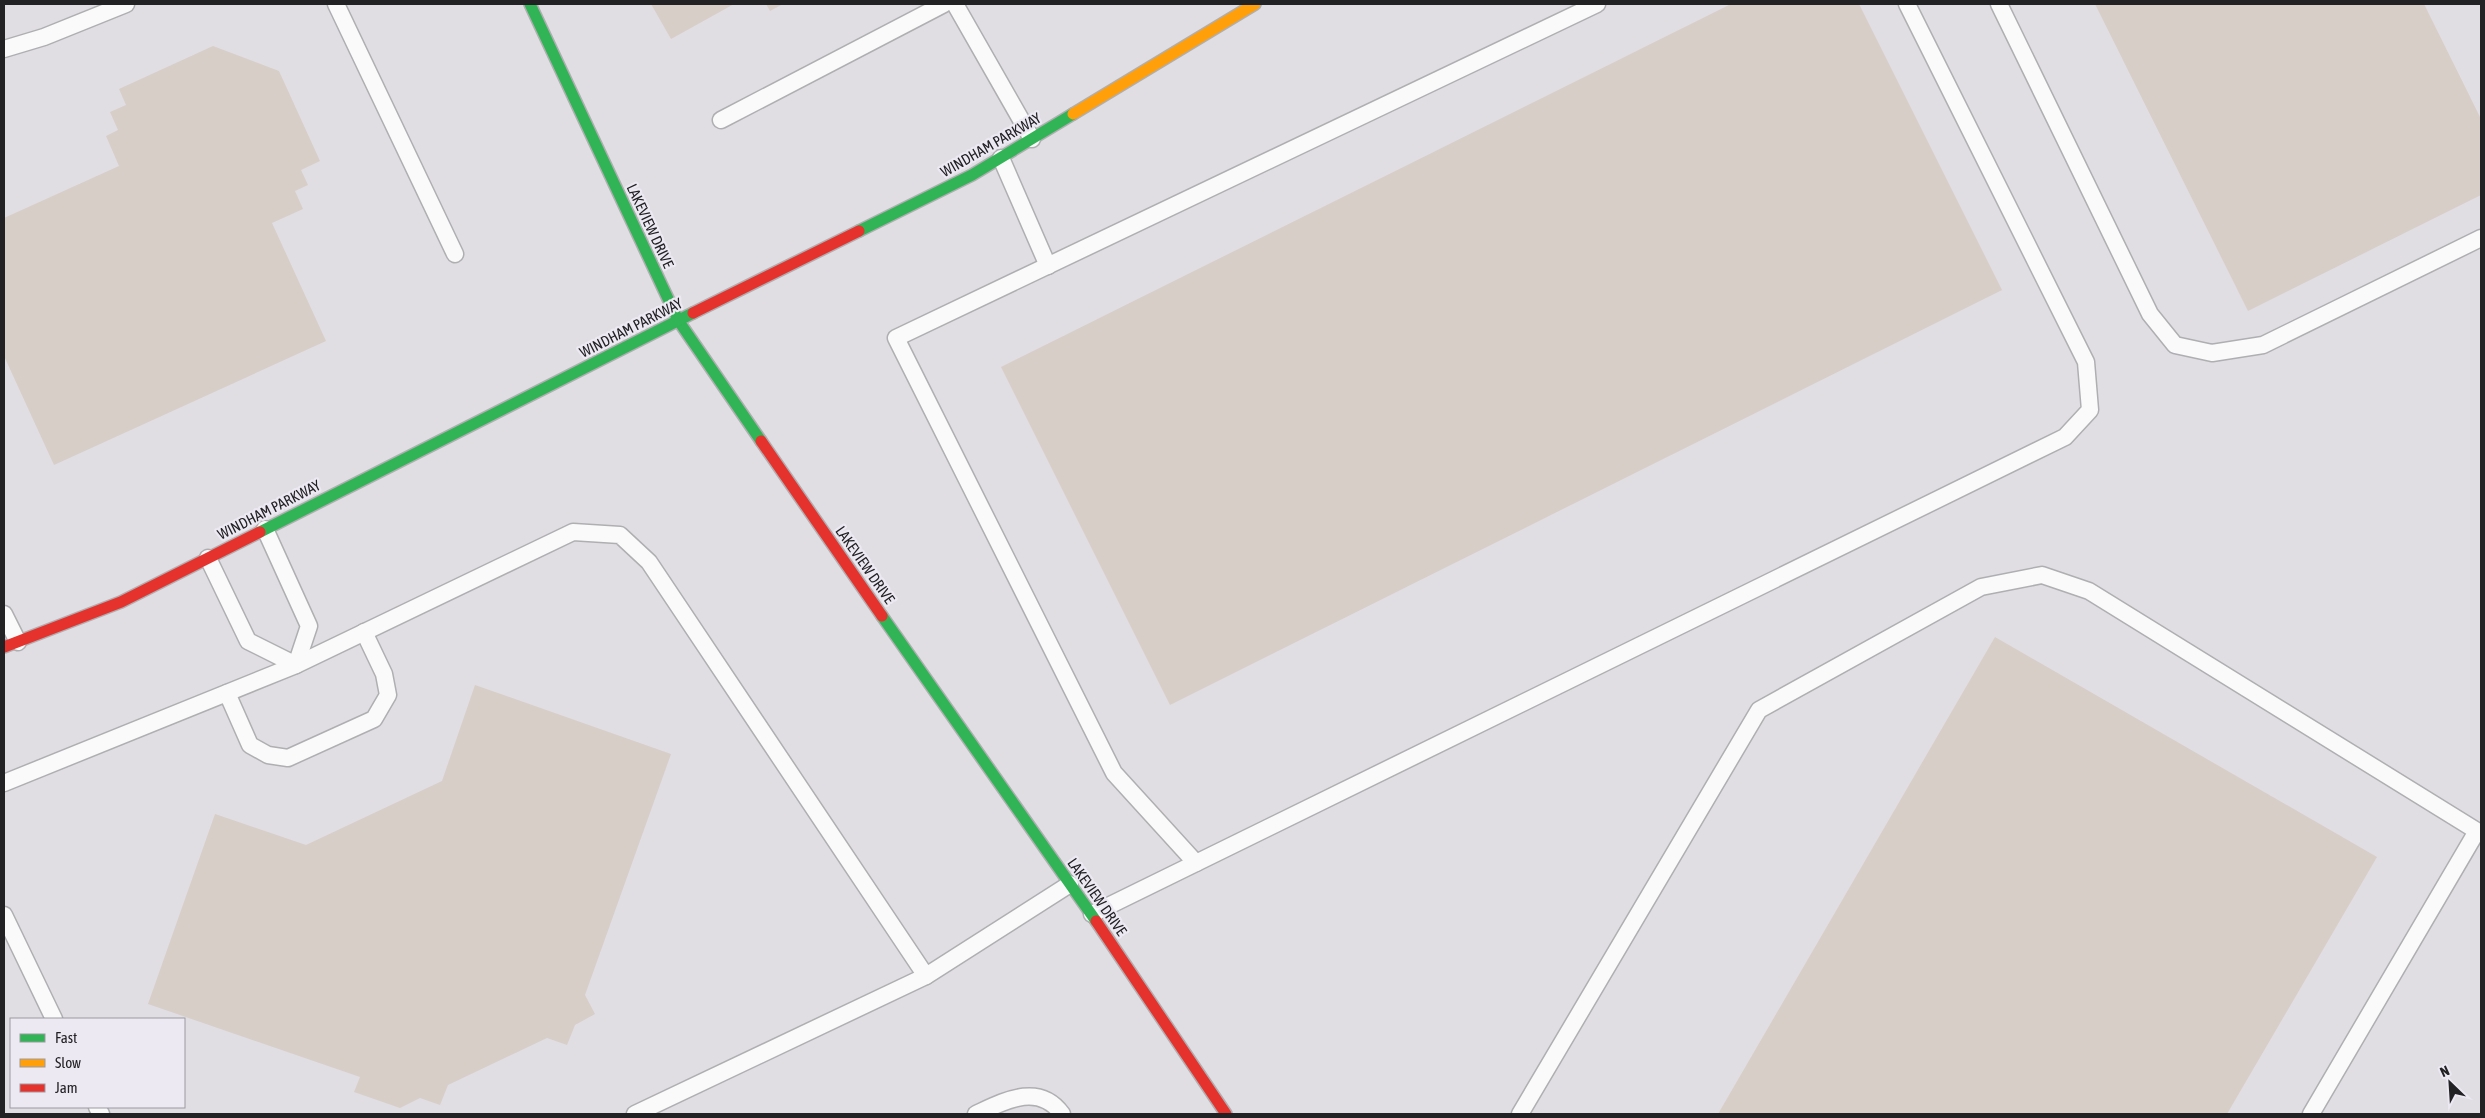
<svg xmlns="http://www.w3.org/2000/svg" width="2485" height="1118" font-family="'Asap Condensed',sans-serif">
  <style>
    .building { fill: #d7cec8 }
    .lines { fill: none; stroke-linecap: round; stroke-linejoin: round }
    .lane-casing { stroke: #afaeb1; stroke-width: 19 }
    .fast-casing { stroke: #afaeb1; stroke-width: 14 }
    .slow-casing { stroke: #afaeb1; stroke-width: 14 }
    .jam-casing { stroke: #afaeb1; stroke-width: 14 }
    .lane { stroke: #fafafb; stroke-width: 16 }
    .fast { stroke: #30b455; stroke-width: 11 }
    .slow { stroke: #ff9f0a; stroke-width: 11 }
    .jam { stroke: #e5322d; stroke-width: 11 }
    .labels { text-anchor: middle; stroke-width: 4.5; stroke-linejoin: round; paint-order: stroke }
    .street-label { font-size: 15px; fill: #222124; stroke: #ede9f3 }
  </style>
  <rect width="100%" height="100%" fill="#e0dee3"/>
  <g class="building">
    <path d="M651,4H734L671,39Z"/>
    <path d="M766,4H783L770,11Z"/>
    <path d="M1731,4H1859L2002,290L1170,705L1001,367Z"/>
    <path d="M2095,4H2424L2481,119V195L2248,311Z"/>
    <path d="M213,46L279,71L320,161L301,170L308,185L295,191L303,209L272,223L326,341L54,465L4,356V218L119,166L106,136L118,130L110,112L126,105L119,89Z"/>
    <path d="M1995,637L2377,857L2227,1114H1718Z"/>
    <path d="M475,685L671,754L585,995L595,1014L575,1025L567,1045L547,1038L448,1085L440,1105L420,1098L400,1108L354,1092L360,1077L148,1004L215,814L306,845L442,781Z"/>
  </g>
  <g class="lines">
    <g class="lane-casing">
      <g id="lane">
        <path d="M336,4L455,254"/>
        <path d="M955,4L1032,139"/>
        <path d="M1999,4L2150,314L2175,345L2212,353L2263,345L2481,238"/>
        <path d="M4,49L44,37L126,4"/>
        <path d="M721,120L944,4"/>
        <path d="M1001,158L1048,266"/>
        <path d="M208,558L248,641L296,665L309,626L265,529"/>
        <path d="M4,614L18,642"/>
        <path d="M227,693L250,745L268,755L288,758L374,719L388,695L384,674L364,632"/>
        <path d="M4,783L296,665L573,532L620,535L649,562L926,976L1070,884"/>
        <path d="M1196,863L1114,773L896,338L1597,4"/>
        <path d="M1092,914L2065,437L2090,410L2086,362L1907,4"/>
        <path d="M4,915L54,1019"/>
        <path d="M97,1107L101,1114"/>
        <path d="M635,1114L926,976"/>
        <path d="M976,1114C1004,1101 1039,1082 1062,1114"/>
        <path d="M1520,1114L1759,710L1981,587L2042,575L2089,591L2477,831L2311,1114"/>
      </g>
    </g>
    <g class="fast-casing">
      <g id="fast">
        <path d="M530,4L678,320L761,441"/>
        <path d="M859,231L972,175L1073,114"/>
        <path d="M260,532L693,313"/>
        <path d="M882,616L1096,921"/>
      </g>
    </g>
    <g class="slow-casing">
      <path id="slow" d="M1073,114L1255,4"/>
    </g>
    <g class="jam-casing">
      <g id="jam">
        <path d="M693,313L859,231"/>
        <path d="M761,441L882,616"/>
        <path d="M4,647L121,602L260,532"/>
        <path d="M1096,921L1226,1114"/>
      </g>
    </g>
    <use href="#lane" class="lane"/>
    <use href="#fast" class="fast"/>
    <use href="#slow" class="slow"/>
    <use href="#jam" class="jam"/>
  </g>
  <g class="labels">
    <g class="street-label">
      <text transform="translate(991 145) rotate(-30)" y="5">WINDHAM PARKWAY</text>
      <text transform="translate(650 226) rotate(65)" y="5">LAKEVIEW DRIVE</text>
      <text transform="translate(631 328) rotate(-27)" y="5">WINDHAM PARKWAY</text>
      <text transform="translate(269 510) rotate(-27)" y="5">WINDHAM PARKWAY</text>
      <text transform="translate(865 565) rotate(55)" y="5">LAKEVIEW DRIVE</text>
      <text transform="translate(1097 897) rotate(55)" y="5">LAKEVIEW DRIVE</text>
    </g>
  </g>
  <rect width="2485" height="1118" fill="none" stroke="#222124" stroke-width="10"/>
  <rect x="10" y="1018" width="175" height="90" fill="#ede9f3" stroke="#9c99a0"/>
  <rect x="20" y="1034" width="25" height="8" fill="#30b455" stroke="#9c99a0"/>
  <text x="55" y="1043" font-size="15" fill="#222124">Fast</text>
  <rect x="20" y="1059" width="25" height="8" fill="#ff9f0a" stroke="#9c99a0"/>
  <text x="55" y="1068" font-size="15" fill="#222124">Slow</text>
  <rect x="20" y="1084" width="25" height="8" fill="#e5322d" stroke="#9c99a0"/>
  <text x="55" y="1093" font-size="15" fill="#222124">Jam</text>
  <g transform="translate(2450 1083) rotate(335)" stroke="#ede9f3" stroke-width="4" paint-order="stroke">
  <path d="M0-4L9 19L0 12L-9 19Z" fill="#222124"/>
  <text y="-8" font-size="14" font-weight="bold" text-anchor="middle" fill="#222124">N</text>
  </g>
</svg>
